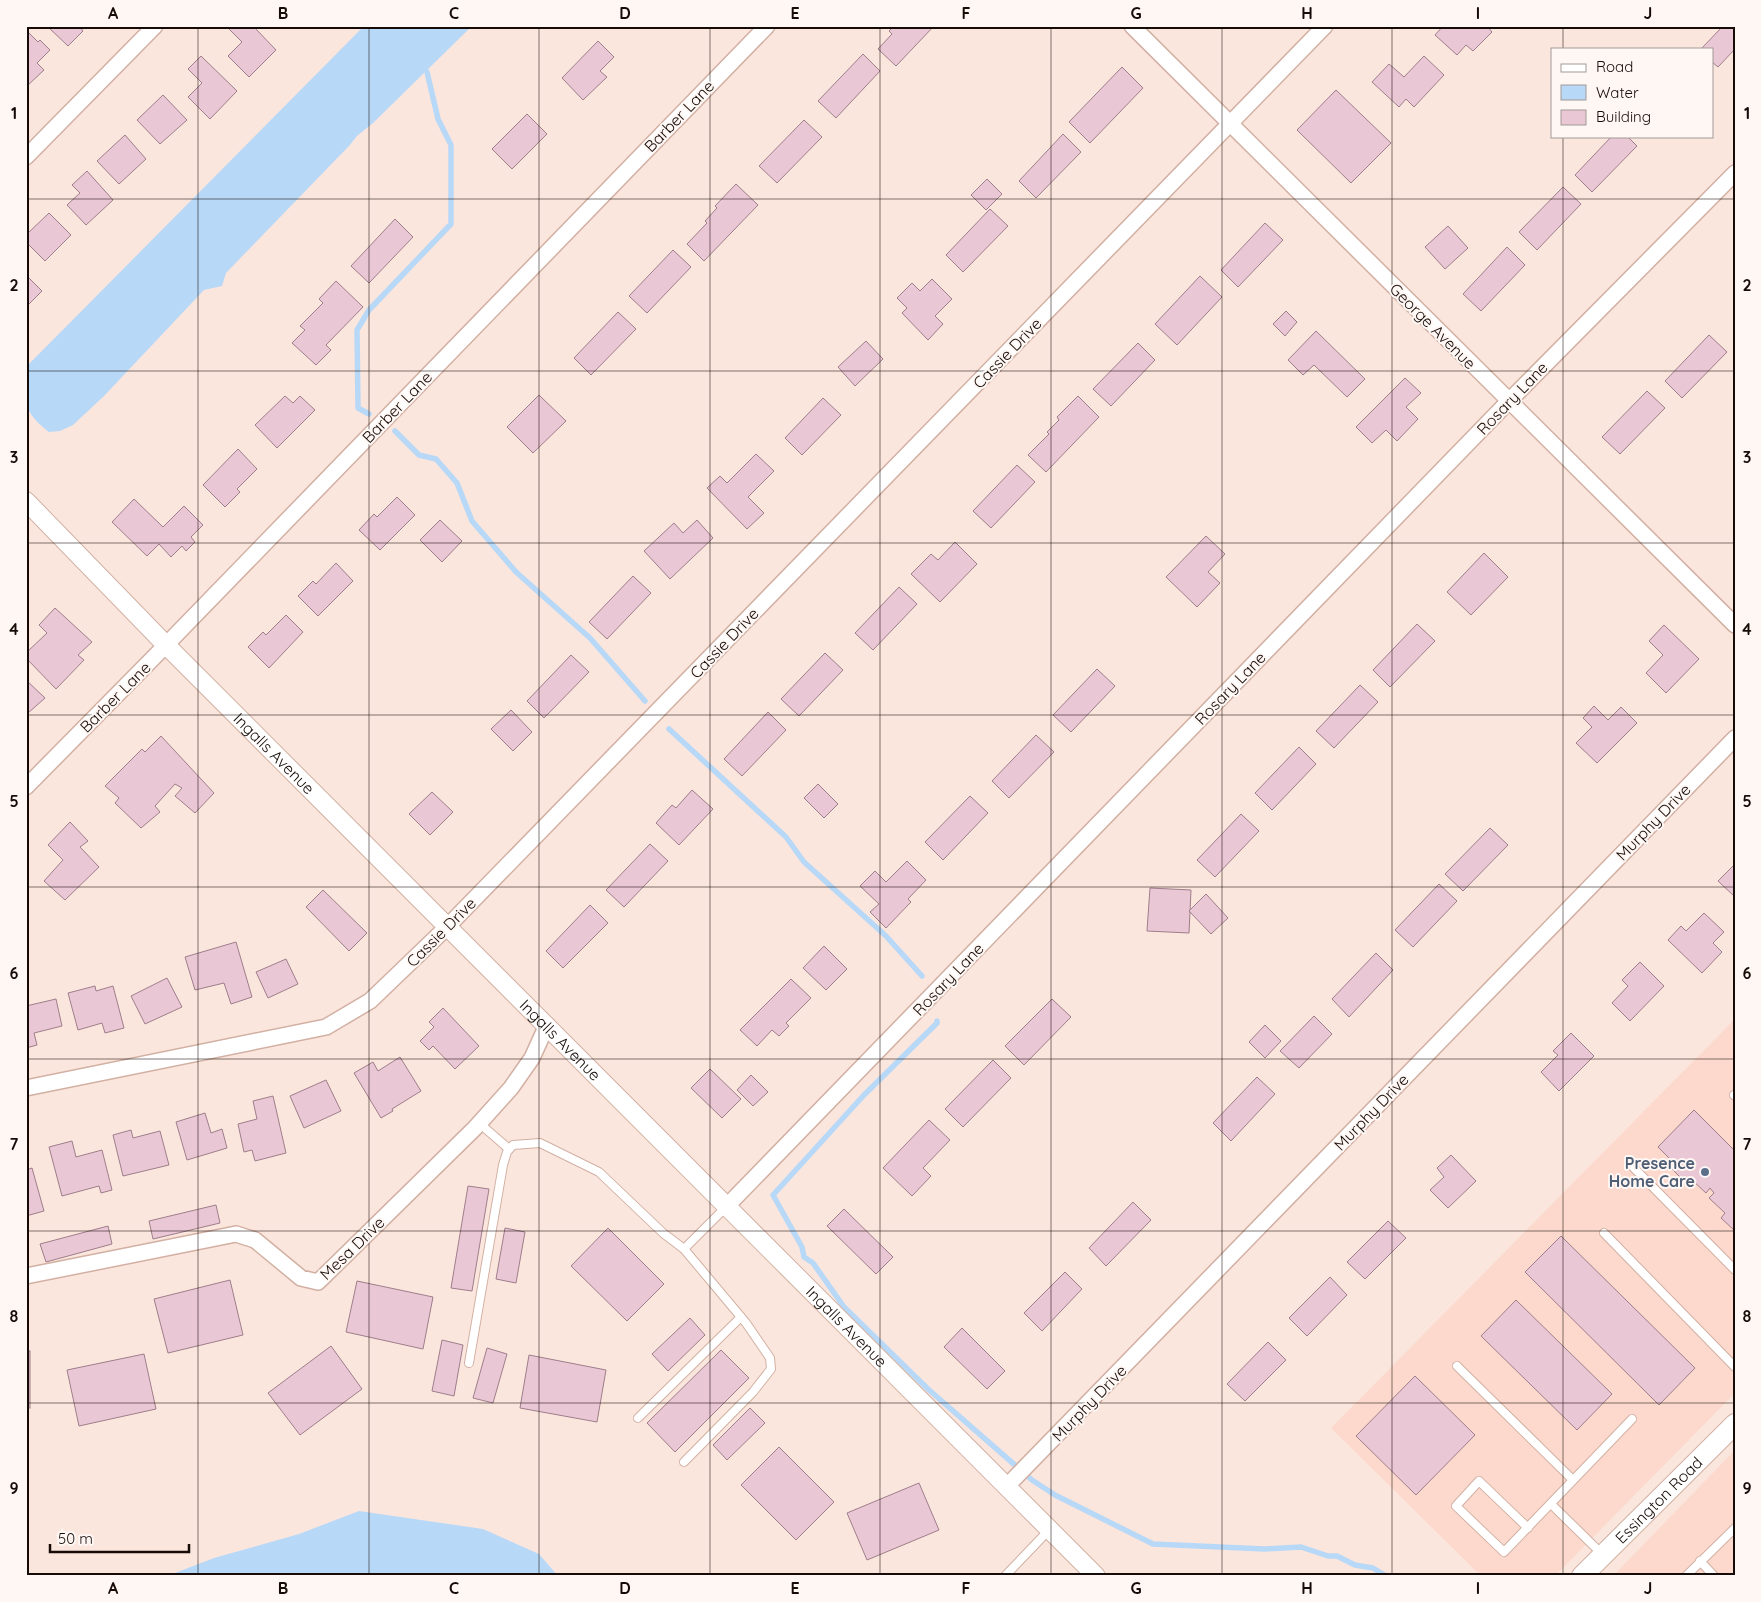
<svg xmlns="http://www.w3.org/2000/svg" width="1761" height="1602" font-family="Quicksand,sans-serif">
  <style>
    .built { fill: #fcd9cc }
    .water { fill: #b8d8f7 }
    .lines { fill: none; stroke-linecap: round; stroke-linejoin: round }
    .stream { stroke: #b8d8f7; stroke-width: 5.5 }
    .building { fill: #eac7d5; stroke: #9e7e8a }
    .service-casing { stroke: #d2b0a3; stroke-width: 10 }
    .minor-casing { stroke: #d2b0a3; stroke-width: 18 }
    .tertiary-casing { stroke: #d2b0a3; stroke-width: 20 }
    .secondary-casing { stroke: #d2b0a3; stroke-width: 22 }
    .service { stroke: #fff; stroke-width: 8 }
    .minor { stroke: #fff; stroke-width: 15 }
    .tertiary { stroke: #fff; stroke-width: 18 }
    .secondary { stroke: #fff; stroke-width: 20 }
    .grid { fill: none; stroke: #160b07; stroke-width: 1; stroke-opacity: 0.55 }
    .service-dot { fill: #5c6f8a; stroke: #fef7f4; stroke-width: 2 }
    .labels { text-anchor: middle; stroke-width: 4; stroke-linejoin: round; paint-order: stroke }
    .street-label { font-size: 16px; fill: #160b07; stroke: #fef7f4 }
    .service-label { font-size: 16px; font-weight: bold; fill: #4e5e75; stroke: #fef7f4; text-anchor: end }
    .neatline { fill: none; stroke: #160b07; stroke-width: 2 }
    .grid-label { font-size: 16px; text-anchor: middle; font-weight: bold; fill: #160b07 }
  </style>
  <rect width="100%" height="100%" fill="#fbe6de"/>
  <g class="built">
    <path d="M1735,1019V1393L1555,1576H1481L1331,1428Z"/>
    <path d="M1735,1450V1576H1613Z"/>
  </g>
  <g class="water">
    <path d="M364,26H472L373,123L357,136L349,146L226,273L222,286L204,290L104,396L73,425L60,431L49,432C20,409 26,402 26,367Z"/>
    <path d="M359,1511L483,1529L539,1554L558,1576H167L214,1558L299,1534Z"/>
  </g>
  <g class="lines">
    <g class="stream">
      <path d="M369,414L358,408L357,330L369,310L451,224V145L438,119L427,72"/>
      <path d="M395,431L419,455L436,459L457,483L472,521L516,572L590,638L645,701"/>
      <path d="M669,729L786,837L804,862L886,936L922,976"/>
      <path d="M937,1021V1023L864,1095L773,1195L802,1247L804,1257L813,1263L844,1307L928,1389L1032,1480L1055,1495L1153,1544L1265,1549L1301,1547L1328,1556H1337L1355,1565L1373,1568L1386,1576"/>
    </g>
  </g>
  <g class="building">
    <path d="M47,26H79L83,31L68,46Z"/>
    <path d="M229,26H253L276,50L249,77L228,56L242,42L227,27Z"/>
    <path d="M894,26H934L896,66L878,49L892,34L889,31Z"/>
    <path d="M1443,26H1487L1492,32L1473,51L1466,45L1457,55L1435,35Z"/>
    <path d="M1723,26H1735V49L1718,67L1712,62V49H1701Z"/>
    <path d="M29,33L38,42L40,40L50,50L37,63L44,70L26,87V36Z"/>
    <path d="M598,41L614,57L600,71L607,77L583,100L562,78Z"/>
    <path d="M863,54L880,71L836,118L818,101Z"/>
    <path d="M201,56L237,91L210,119L188,97L202,83L188,69Z"/>
    <path d="M1424,56L1444,75L1414,107L1406,99L1399,107L1372,82L1389,64L1404,77Z"/>
    <path d="M1122,67L1143,88L1090,143L1069,122Z"/>
    <path d="M1336,90L1391,143L1351,183L1297,130Z"/>
    <path d="M163,95L187,120L160,144L137,120Z"/>
    <path d="M527,114L547,134L512,169L492,149Z"/>
    <path d="M804,120L822,137L777,183L759,166Z"/>
    <path d="M1063,134L1081,152L1036,198L1019,181Z"/>
    <path d="M125,135L146,159L119,184L97,161Z"/>
    <path d="M1612,136H1627L1637,146L1592,192L1575,175Z"/>
    <path d="M87,171L113,200L86,225L67,205L80,193L72,185Z"/>
    <path d="M987,179L1002,194L986,210L971,195Z"/>
    <path d="M736,184L758,205L704,261L687,244L707,223L705,221L717,208L715,206Z"/>
    <path d="M1563,187L1581,204L1537,250L1519,232Z"/>
    <path d="M990,209L1008,226L963,272L946,255Z"/>
    <path d="M49,213L71,235L45,261L26,242V235Z"/>
    <path d="M395,219L413,237L369,283L351,266Z"/>
    <path d="M1265,223L1283,240L1238,287L1221,270Z"/>
    <path d="M1448,226L1468,248L1445,269L1425,247Z"/>
    <path d="M1507,247L1525,265L1481,311L1463,294Z"/>
    <path d="M673,250L691,267L647,313L629,296Z"/>
    <path d="M26,275L42,291L26,307Z"/>
    <path d="M1200,276L1222,297L1177,345L1155,324Z"/>
    <path d="M932,279L952,299L935,316L943,324L928,340L902,313L907,308L897,298L912,283L920,291Z"/>
    <path d="M336,281L363,307L326,345L331,350L316,365L292,343L305,330L300,326L323,303L319,299Z"/>
    <path d="M1286,311L1297,322L1285,336L1273,324Z"/>
    <path d="M618,312L636,329L591,375L574,358Z"/>
    <path d="M1316,331L1365,379L1347,397L1314,365L1303,375L1288,360Z"/>
    <path d="M1709,335L1727,352L1682,398L1665,381Z"/>
    <path d="M866,341L883,359L855,386L838,367Z"/>
    <path d="M1138,343L1155,360L1111,406L1093,389Z"/>
    <path d="M1405,378L1421,393L1406,407L1418,419L1397,441L1386,430L1372,443L1356,427Z"/>
    <path d="M1647,391L1665,408L1620,454L1602,437Z"/>
    <path d="M539,395L566,421L533,453L507,427Z"/>
    <path d="M285,396L293,403L300,396L315,410L277,448L255,425Z"/>
    <path d="M1078,396L1099,417L1046,472L1028,455L1049,434L1047,432L1059,420L1057,417Z"/>
    <path d="M823,398L841,415L802,455L785,438Z"/>
    <path d="M238,449L257,469L237,489L240,492L225,507L203,485Z"/>
    <path d="M756,454L774,471L748,497L764,513L747,529L707,488L720,476L727,483Z"/>
    <path d="M1017,465L1035,482L991,528L973,511Z"/>
    <path d="M397,497L415,515L380,550L359,530L374,514L377,517Z"/>
    <path d="M134,499L163,527L184,506L203,525L191,537L195,542L186,551L182,546L171,557L159,544L147,556L112,522Z"/>
    <path d="M440,520L462,541L442,562L420,540Z"/>
    <path d="M697,520L713,538L670,579L644,551L674,523L683,533Z"/>
    <path d="M1206,536L1225,554L1208,572L1220,583L1197,607L1166,577Z"/>
    <path d="M955,542L977,564L940,602L911,574L931,554L938,560Z"/>
    <path d="M1484,553L1508,577L1471,615L1447,592Z"/>
    <path d="M336,563L353,581L318,616L298,596L313,581L316,584Z"/>
    <path d="M633,576L651,593L607,639L589,622Z"/>
    <path d="M899,587L917,604L873,650L855,633Z"/>
    <path d="M55,608L92,642L78,655L84,660L56,689L26,658V653L47,633L39,625Z"/>
    <path d="M286,615L303,632L269,668L248,647L263,632L266,635Z"/>
    <path d="M1417,624L1435,641L1390,687L1373,670Z"/>
    <path d="M1664,625L1699,659L1666,693L1646,673L1663,655L1649,641Z"/>
    <path d="M825,653L843,670L799,716L781,699Z"/>
    <path d="M571,655L589,672L544,718L527,701Z"/>
    <path d="M1097,669L1115,686L1071,732L1053,715Z"/>
    <path d="M26,680L45,698L28,713L26,711Z"/>
    <path d="M1360,685L1378,702L1334,748L1316,731Z"/>
    <path d="M1594,706L1608,720L1621,707L1637,723L1597,763L1576,743L1592,727L1583,718Z"/>
    <path d="M511,710L532,732L513,751L491,729Z"/>
    <path d="M768,712L786,730L742,776L724,759Z"/>
    <path d="M1036,735L1054,752L1009,798L992,781Z"/>
    <path d="M161,736L214,793L195,813L175,796L182,788L175,784L155,806L160,812L141,828L115,803L119,798L105,786L142,749L145,752Z"/>
    <path d="M1299,747L1316,764L1272,810L1255,793Z"/>
    <path d="M818,784L838,804L824,818L804,798Z"/>
    <path d="M692,790L713,809L679,845L656,823L672,805L676,808Z"/>
    <path d="M432,792L453,812L430,835L409,814Z"/>
    <path d="M970,796L988,813L943,860L925,842Z"/>
    <path d="M1241,814L1259,831L1215,877L1197,860Z"/>
    <path d="M70,822L88,841L80,847L99,867L65,900L44,881L63,860L48,845Z"/>
    <path d="M1490,828L1508,845L1463,891L1445,874Z"/>
    <path d="M650,844L668,861L624,907L606,890Z"/>
    <path d="M907,861L926,880L908,899L911,902L886,928L870,912L879,904L860,886L875,871L886,882Z"/>
    <path d="M1735,864V897L1718,881Z"/>
    <path d="M1439,884L1457,901L1413,947L1395,930Z"/>
    <path d="M1150,888L1191,890L1189,933L1147,931Z"/>
    <path d="M323,890L367,933L349,951L306,907Z"/>
    <path d="M1206,894L1228,918L1211,934L1189,911Z"/>
    <path d="M590,905L608,923L563,968L546,951Z"/>
    <path d="M1704,913L1724,932L1713,943L1722,952L1702,973L1668,940L1681,926L1686,931Z"/>
    <path d="M236,942L252,997L231,1004L224,983L195,990L185,957Z"/>
    <path d="M824,946L847,969L826,990L803,968Z"/>
    <path d="M1376,953L1393,970L1349,1017L1332,999Z"/>
    <path d="M286,959L298,984L268,998L256,972Z"/>
    <path d="M1640,962L1664,986L1630,1021L1612,1003L1628,986L1622,980Z"/>
    <path d="M167,978L182,1007L145,1024L131,996Z"/>
    <path d="M791,979L811,998L786,1023L789,1026L779,1036L772,1030L757,1046L740,1030Z"/>
    <path d="M95,986L96,991L113,986L124,1028L105,1033L102,1023L78,1030L68,993Z"/>
    <path d="M56,999L62,1026L34,1033L37,1045L26,1048V1006Z"/>
    <path d="M1052,999L1071,1017L1024,1065L1005,1046Z"/>
    <path d="M443,1008L479,1046L455,1069L433,1046L429,1050L420,1041L434,1027L429,1022Z"/>
    <path d="M1314,1016L1332,1034L1299,1068L1280,1051Z"/>
    <path d="M1265,1025L1281,1041L1265,1058L1249,1042Z"/>
    <path d="M1571,1033L1594,1056L1559,1091L1541,1072L1558,1055L1553,1051Z"/>
    <path d="M400,1057L421,1091L392,1109L393,1111L381,1118L354,1073L373,1062L378,1071Z"/>
    <path d="M993,1060L1011,1078L963,1127L945,1109Z"/>
    <path d="M710,1069L741,1099L722,1118L691,1088Z"/>
    <path d="M751,1075L768,1092L753,1106L737,1090Z"/>
    <path d="M1257,1077L1275,1094L1231,1141L1213,1123Z"/>
    <path d="M326,1080L341,1111L304,1128L290,1096Z"/>
    <path d="M273,1096L286,1153L255,1161L252,1150L244,1152L238,1124L257,1119L253,1101Z"/>
    <path d="M1694,1110L1735,1151V1231L1721,1218L1725,1213L1709,1198L1714,1193L1710,1188L1706,1193L1690,1178L1685,1182L1669,1166L1673,1162L1658,1147Z"/>
    <path d="M205,1113L211,1133L222,1129L227,1148L187,1160L176,1122Z"/>
    <path d="M929,1120L950,1140L923,1168L931,1176L912,1196L883,1168Z"/>
    <path d="M131,1130L133,1138L160,1131L169,1165L123,1176L113,1135Z"/>
    <path d="M72,1141L76,1157L102,1150L112,1190L101,1193L99,1186L62,1196L49,1147Z"/>
    <path d="M1451,1155L1476,1181L1448,1208L1430,1190L1444,1177L1437,1168Z"/>
    <path d="M32,1168L44,1211L26,1216V1170Z"/>
    <path d="M468,1186L489,1189L472,1291L451,1288Z"/>
    <path d="M1133,1202L1151,1220L1106,1266L1089,1248Z"/>
    <path d="M216,1205L220,1223L153,1239L149,1221Z"/>
    <path d="M844,1209L893,1257L876,1274L827,1226Z"/>
    <path d="M1388,1221L1406,1238L1365,1279L1347,1262Z"/>
    <path d="M108,1226L112,1244L46,1262L40,1244Z"/>
    <path d="M505,1228L525,1232L516,1283L496,1279Z"/>
    <path d="M608,1228L664,1284L627,1321L571,1266Z"/>
    <path d="M1561,1236L1695,1368L1659,1405L1525,1272Z"/>
    <path d="M1065,1272L1082,1289L1042,1331L1024,1313Z"/>
    <path d="M1330,1277L1347,1295L1307,1336L1289,1318Z"/>
    <path d="M230,1280L243,1335L168,1353L154,1299Z"/>
    <path d="M357,1281L433,1297L423,1349L346,1332Z"/>
    <path d="M1516,1300L1612,1394L1577,1430L1481,1336Z"/>
    <path d="M690,1318L705,1335L668,1371L652,1354Z"/>
    <path d="M962,1328L1005,1371L987,1389L944,1347Z"/>
    <path d="M442,1340L463,1345L454,1396L432,1391Z"/>
    <path d="M1268,1342L1286,1360L1245,1401L1227,1384Z"/>
    <path d="M331,1346L362,1389L300,1435L268,1393Z"/>
    <path d="M487,1348L507,1354L493,1403L473,1398Z"/>
    <path d="M721,1350L749,1378L675,1452L647,1423Z"/>
    <rect x="26" y="1351" width="4" height="57"/>
    <path d="M144,1354L156,1409L79,1426L67,1370Z"/>
    <path d="M529,1355L606,1370L597,1422L520,1408Z"/>
    <path d="M1415,1376L1475,1435L1416,1495L1356,1436Z"/>
    <path d="M750,1408L765,1423L727,1460L713,1445Z"/>
    <path d="M779,1447L834,1502L796,1540L741,1485Z"/>
    <path d="M919,1483L939,1530L867,1560L847,1513Z"/>
  </g>
  <g class="lines">
    <g class="service-casing">
      <g id="service">
        <path d="M1734,1095L1735,1096"/>
        <path d="M479,1123L509,1149"/>
        <path d="M1631,1165L1735,1270"/>
        <path d="M1604,1233L1735,1367"/>
        <path d="M469,1363L503,1165L507,1152L513,1145L540,1143L599,1172L663,1233L684,1249L727,1206"/>
        <path d="M1457,1366L1573,1480"/>
        <path d="M638,1418L741,1317"/>
        <path d="M684,1462L753,1392L771,1369L770,1358L746,1323L684,1249"/>
        <path d="M1551,1504L1603,1555"/>
        <path d="M1528,1528L1479,1481L1456,1506L1504,1552L1632,1419"/>
        <path d="M1700,1561L1714,1576"/>
        <path d="M1005,1576L1050,1529"/>
        <path d="M1686,1576L1735,1528"/>
      </g>
    </g>
    <g class="minor-casing">
      <g id="minor">
        <path d="M1132,26L1735,625"/>
        <path d="M26,157L155,26"/>
        <path d="M26,787L166,645L767,26"/>
        <path d="M26,1088L326,1027L370,1001L447,927L1325,26"/>
        <path d="M727,1206L1509,401L1735,173"/>
        <path d="M26,1276L236,1234L255,1240L301,1278L318,1282L475,1128L511,1088L532,1058L547,1025"/>
        <path d="M1007,1486L1735,738"/>
      </g>
    </g>
    <g class="tertiary-casing">
      <g id="tertiary">
        <path id="s1" d="M26,501L166,645L1096,1576"/>
      </g>
    </g>
    <g class="secondary-casing">
      <g id="secondary">
        <path id="s2" d="M1582,1576L1735,1424"/>
      </g>
    </g>
    <use href="#service" class="service"/>
    <use href="#minor" class="minor"/>
    <use href="#tertiary" class="tertiary"/>
    <use href="#secondary" class="secondary"/>
  </g>
  <path class="grid" d="M198,26V1576M369,26V1576M539,26V1576M710,26V1576M880,26V1576M1051,26V1576M1222,26V1576M1392,26V1576M1563,26V49M1563,136V1576M26,199H1735M26,371H1735M26,543H1735M26,715H1735M26,887H1735M26,1059H1735M26,1231H1735M26,1403H1735"/>
  <circle class="service-dot" cx="1705" cy="1172" r="5"/>
  <g class="labels">
    <g class="street-label">
      <text transform="translate(679 116) rotate(-46)" y="6">Barber Lane</text>
      <text transform="translate(1433 326) rotate(45)" y="6">George Avenue</text>
      <text transform="translate(1007 353) rotate(-46)" y="6">Cassie Drive</text>
      <text transform="translate(1512 398) rotate(-46)" y="6">Rosary Lane</text>
      <text transform="translate(397 407) rotate(-46)" y="6">Barber Lane</text>
      <text transform="translate(724 643) rotate(-46)" y="6">Cassie Drive</text>
      <text transform="translate(1230 688) rotate(-46)" y="6">Rosary Lane</text>
      <text transform="translate(115 697) rotate(-45)" y="6">Barber Lane</text>
      <text dy="6" stroke="none"><textPath href="#s1" startOffset="354">Ingalls Avenue</textPath></text>
      <text transform="translate(1653 822) rotate(-46)" y="6">Murphy Drive</text>
      <text transform="translate(441 932) rotate(-45)" y="6">Cassie Drive</text>
      <text transform="translate(948 979) rotate(-46)" y="6">Rosary Lane</text>
      <text dy="6" stroke="none"><textPath href="#s1" startOffset="759">Ingalls Avenue</textPath></text>
      <text transform="translate(1371 1112) rotate(-46)" y="6">Murphy Drive</text>
      <text transform="translate(352 1248) rotate(-44)" y="6">Mesa Drive</text>
      <text dy="6" stroke="none"><textPath href="#s1" startOffset="1164">Ingalls Avenue</textPath></text>
      <text transform="translate(1089 1403) rotate(-46)" y="6">Murphy Drive</text>
      <text dy="6" stroke="none"><textPath href="#s2" startOffset="108">Essington Road</textPath></text>
    </g>
    <g class="service-label">
      <text x="1695" y="1169">Presence<tspan x="1695" dy="18">Home Care</tspan></text>
    </g>
  </g>
  <rect width="1761" height="1602" fill="none" stroke="#fef7f4" stroke-width="55"/>
  <rect x="1551" y="48" width="162" height="90" fill="#fef7f4" stroke="#a19995"/>
  <rect x="1561" y="64" width="25" height="8" fill="#ffffff" stroke="#a19995"/>
  <text x="1596" y="72" font-size="15" fill="#160b07">Road</text>
  <rect x="1561" y="85" width="25" height="15" fill="#b8d8f7" stroke="#a19995"/>
  <text x="1596" y="98" font-size="15" fill="#160b07">Water</text>
  <rect x="1561" y="110" width="25" height="15" fill="#eac7d5" stroke="#a19995"/>
  <text x="1596" y="122" font-size="15" fill="#160b07">Building</text>
  <path d="M50 1544v8h139v-8" fill="none" stroke="#160b07" stroke-width="2.5"/>
  <text x="58" y="1544" font-size="15" fill="#160b07" stroke="#fef7f4" stroke-width="4" paint-order="stroke">50 m</text>
  <rect x="28" y="28" width="1706" height="1546" class="neatline"/>
  <g class="grid-label">
    <text x="113" y="19">A</text>
    <text x="283" y="19">B</text>
    <text x="454" y="19">C</text>
    <text x="625" y="19">D</text>
    <text x="795" y="19">E</text>
    <text x="966" y="19">F</text>
    <text x="1136" y="19">G</text>
    <text x="1307" y="19">H</text>
    <text x="1478" y="19">I</text>
    <text x="1648" y="19">J</text>
    <text x="14" y="119">1</text>
    <text x="1747" y="119">1</text>
    <text x="14" y="291">2</text>
    <text x="1747" y="291">2</text>
    <text x="14" y="463">3</text>
    <text x="1747" y="463">3</text>
    <text x="14" y="635">4</text>
    <text x="1747" y="635">4</text>
    <text x="14" y="807">5</text>
    <text x="1747" y="807">5</text>
    <text x="14" y="979">6</text>
    <text x="1747" y="979">6</text>
    <text x="14" y="1150">7</text>
    <text x="1747" y="1150">7</text>
    <text x="14" y="1322">8</text>
    <text x="1747" y="1322">8</text>
    <text x="14" y="1494">9</text>
    <text x="1747" y="1494">9</text>
    <text x="113" y="1594">A</text>
    <text x="283" y="1594">B</text>
    <text x="454" y="1594">C</text>
    <text x="625" y="1594">D</text>
    <text x="795" y="1594">E</text>
    <text x="966" y="1594">F</text>
    <text x="1136" y="1594">G</text>
    <text x="1307" y="1594">H</text>
    <text x="1478" y="1594">I</text>
    <text x="1648" y="1594">J</text>
  </g>
</svg>
